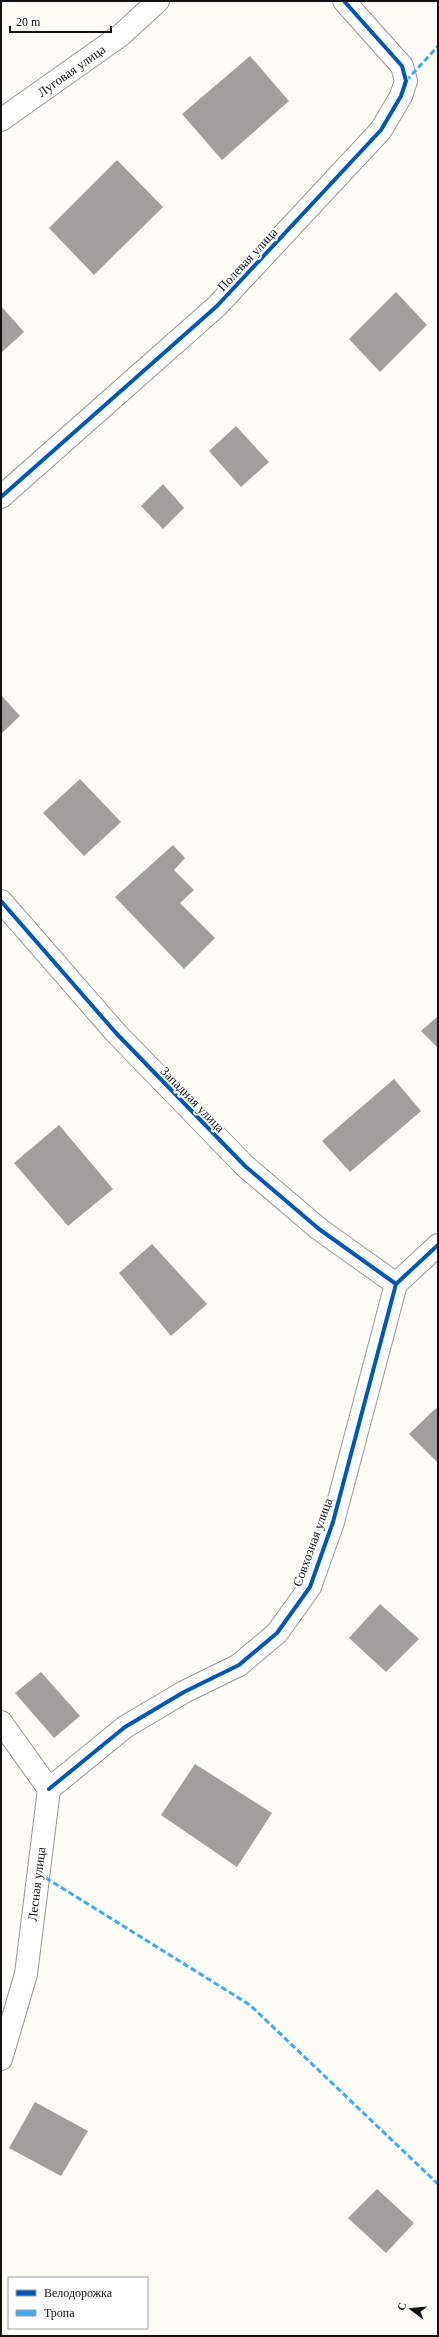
<svg xmlns="http://www.w3.org/2000/svg" width="439" height="2337" font-family="'Times New Roman',serif">
  <style>
    .building { fill: #a19f9c }
    .lines { fill: none; stroke-linecap: round; stroke-linejoin: round }
    .street-casing { stroke: #979795; stroke-width: 24 }
    .street { stroke: #fffffe; stroke-width: 22 }
    .quiet { stroke: #3fa9f5; stroke-width: 3; stroke-dasharray: 6 3; stroke-linecap: butt }
    .cycleway-casing { stroke: #fff; stroke-width: 6 }
    .cycleway { stroke: #0057b8; stroke-width: 4 }
    .labels { text-anchor: middle; stroke-width: 4; stroke-linejoin: round; paint-order: stroke }
    .street-label { font-size: 13px; fill: #111; stroke: #fff }
  </style>
  <rect width="100%" height="100%" fill="#fdfcf7"/>
  <g class="building">
    <path d="M250,56L289,101L222,160L182,114Z"/>
    <path d="M117,160L163,207L94,275L49,228Z"/>
    <path d="M396,292L427,325L380,372L349,339Z"/>
    <path d="M1,306L24,332L1,353Z"/>
    <path d="M236,426L269,462L241,487L209,451Z"/>
    <path d="M163,484L184,508L163,529L141,506Z"/>
    <path d="M1,695L20,716L1,734Z"/>
    <path d="M80,779L121,822L84,856L43,813Z"/>
    <path d="M173,845L185,858L174,870L194,890L180,903L215,938L184,969L115,897Z"/>
    <path d="M438,1016V1048L421,1031Z"/>
    <path d="M394,1079L421,1111L350,1172L322,1141Z"/>
    <path d="M59,1125L113,1189L68,1226L14,1163Z"/>
    <path d="M152,1244L207,1304L171,1336L119,1273Z"/>
    <path d="M436,1408L438,1410V1463L409,1434Z"/>
    <path d="M380,1604L419,1639L386,1672L349,1638Z"/>
    <path d="M41,1672L80,1716L54,1738L15,1693Z"/>
    <path d="M195,1764L272,1813L237,1867L161,1815Z"/>
    <path d="M35,2102L88,2131L61,2176L9,2148Z"/>
    <path d="M377,2189L414,2223L386,2253L348,2218Z"/>
  </g>
  <g class="lines">
    <g class="street-casing">
      <g id="street">
        <path id="s1" d="M1,120L121,35L158,1"/>
        <path d="M1,497L217,306L381,130L401,96L406,81L402,66L344,1"/>
        <path d="M1,901L116,1033L245,1166L319,1229L396,1284"/>
        <path d="M1,1722L49,1789L26,1974L1,2059"/>
        <path d="M49,1789L125,1727L184,1692L239,1665L277,1633L310,1587L333,1522L396,1284L438,1245"/>
      </g>
    </g>
    <use href="#street" class="street"/>
    <g class="quiet">
      <path d="M406,81L438,46"/>
      <path d="M38,1873L250,2005L438,2184"/>
    </g>
    <g class="cycleway-casing">
      <g id="cycleway">
        <path d="M1,497L217,306L381,130L401,96L406,81L402,66L344,1"/>
        <path d="M1,901L116,1033L245,1166L319,1229L396,1284"/>
        <path d="M49,1789L125,1727L184,1692L239,1665L277,1633L310,1587L333,1522L396,1284L438,1245"/>
      </g>
    </g>
    <use href="#cycleway" class="cycleway"/>
  </g>
  <g class="labels">
    <g class="street-label">
      <text dy="5" stroke="none"><textPath href="#s1" startOffset="86">Луговая улица</textPath></text>
      <text transform="translate(247 259) rotate(-47)" y="5">Полевая улица</text>
      <text transform="translate(193 1099) rotate(46)" y="5">Западная улица</text>
      <text transform="translate(312 1542) rotate(-70)" y="5">Совхозная улица</text>
      <text transform="translate(36 1884) rotate(-83)" y="5">Лесная улица</text>
    </g>
  </g>
  <rect width="439" height="2337" fill="none" stroke="#111111" stroke-width="4"/>
  <rect x="8" y="2277" width="140" height="52" fill="#ffffff" stroke="#a0a0a0"/>
  <rect x="16" y="2290" width="20" height="6" fill="#0057b8" stroke="#a0a0a0"/>
  <text x="44" y="2297" font-size="12" fill="#111111">Велодорожка</text>
  <rect x="16" y="2310" width="20" height="6" fill="#3fa9f5" stroke="#a0a0a0"/>
  <text x="44" y="2317" font-size="12" fill="#111111">Тропа</text>
  <g transform="translate(411 2309) rotate(286)" stroke="#ffffff" stroke-width="3" paint-order="stroke">
  <path d="M0-3L7 15L0 10L-7 15Z" fill="#111111"/>
  <text y="-6" font-size="11" font-weight="bold" text-anchor="middle" fill="#111111">С</text>
  </g>
  <path d="M10 26v6h101v-6" fill="none" stroke="#111111" stroke-width="2"/>
  <text x="16" y="26" font-size="12" fill="#111111" stroke="#ffffff" stroke-width="3" paint-order="stroke">20 m</text>
</svg>
